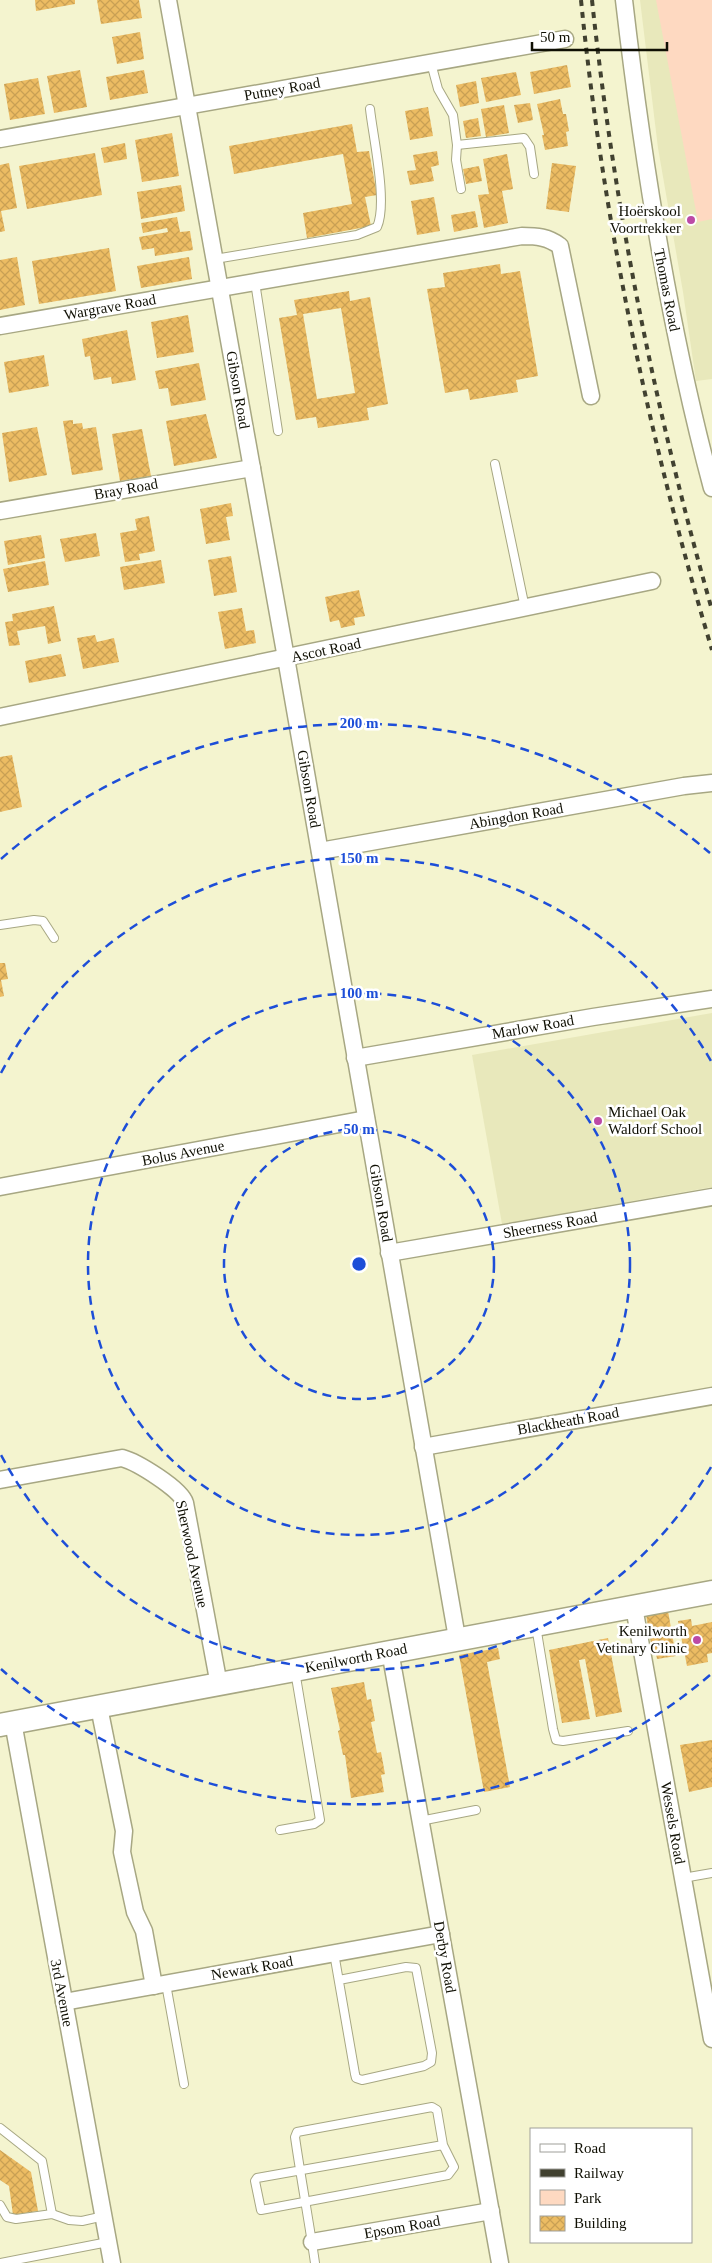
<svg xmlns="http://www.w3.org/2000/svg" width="712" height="2263" font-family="'Times New Roman',serif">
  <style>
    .built { fill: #e8e8bb }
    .green { fill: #fed9c1 }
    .building { fill: url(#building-cross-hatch); fill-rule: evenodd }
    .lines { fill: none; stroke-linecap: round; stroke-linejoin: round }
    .lane-casing { stroke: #a7a783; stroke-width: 10 }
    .street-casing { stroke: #a7a783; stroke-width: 19 }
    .secondary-casing { stroke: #a7a783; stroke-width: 25 }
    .lane { stroke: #fff; stroke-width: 8 }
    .street { stroke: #fff; stroke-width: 16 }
    .secondary { stroke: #fff; stroke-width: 22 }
    .rail { stroke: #414130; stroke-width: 4; stroke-dasharray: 6 6; stroke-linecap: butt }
    .ring { fill: none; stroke: #1d4ed8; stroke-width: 2.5; stroke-dasharray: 9 6 }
    .poi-dot { fill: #bc4aa6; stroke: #fff; stroke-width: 2 }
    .labels { text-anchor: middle; stroke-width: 5; stroke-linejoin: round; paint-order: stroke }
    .street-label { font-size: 15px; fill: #0f0f03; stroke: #fff }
    .poi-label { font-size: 15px; fill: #0f0f03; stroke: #fff; text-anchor: end }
    .centre { fill: #1d4ed8; stroke: #fff; stroke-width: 2.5 }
    .ring-label { font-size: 15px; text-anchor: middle; font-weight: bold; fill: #1d4ed8; stroke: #fff; stroke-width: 5; stroke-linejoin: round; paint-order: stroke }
  </style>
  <defs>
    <pattern id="building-cross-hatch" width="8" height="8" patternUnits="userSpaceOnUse" patternTransform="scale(1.25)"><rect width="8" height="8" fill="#ecbc63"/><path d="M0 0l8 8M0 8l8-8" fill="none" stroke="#c9a054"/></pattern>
  </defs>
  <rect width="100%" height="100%" fill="#f4f4cf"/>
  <g class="built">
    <path d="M640,0H712V379L696,381L683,292L658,148Z"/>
    <path d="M712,1013V1187L502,1224L472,1055Z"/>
  </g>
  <path class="green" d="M656,0H712V219L698,222Z"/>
  <g class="building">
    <path d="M35,0H75V4L36,11Z"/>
    <path d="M97,0H139L142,18L101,24Z"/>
    <path d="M140,32L144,59L117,64L112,37Z"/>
    <path d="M567,65L571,87L534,94L530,72Z"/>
    <path d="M80,70L87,107L54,113L47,76Z"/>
    <path d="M144,70L148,93L110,100L106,77Z"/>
    <path d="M516,72L521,95L486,102L481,78Z"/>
    <path d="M38,78L45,114L10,120L4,84Z"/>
    <path d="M476,81L479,103L460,107L456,85Z"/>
    <path d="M560,99L563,114H566L569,131L566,132L568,146L545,150L542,135H544L537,104Z"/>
    <path d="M530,103L533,120L518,123L514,105Z"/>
    <path d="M504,105L509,133L486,137L481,109Z"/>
    <path d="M428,107L433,136L410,140L405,111Z"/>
    <path d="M478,118L481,136L466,138L463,121Z"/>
    <path d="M352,124L357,152L369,151L377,195L365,197L371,226L307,238L303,213L352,204L343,154L234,174L229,146Z"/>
    <path d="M172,133L179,176L142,182L135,140Z"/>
    <path d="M125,143L127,159L104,163L101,148Z"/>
    <path d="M437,151L439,165L431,167L434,181L410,185L407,171L416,170L413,155Z"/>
    <path d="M95,153L102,195L27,209L19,166Z"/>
    <path d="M507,154L513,189L502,191L508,223L484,228L478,195L489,194L483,159Z"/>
    <path d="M9,163L17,208L1,211L5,231L0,232V165Z"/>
    <path d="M552,163L576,166L569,212L546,209Z"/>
    <path d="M479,166L482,181L466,184L463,169Z"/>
    <path d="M181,185L185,211L141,219L137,192Z"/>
    <path d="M434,197L440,231L417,235L411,201Z"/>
    <path d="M475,211L478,227L454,232L451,215Z"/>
    <path d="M177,217L180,232L190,231L193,250L155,256L154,248L142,250L139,237L168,232L167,228L143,233L141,223Z"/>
    <path d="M109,248L116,291L39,304L32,261Z"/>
    <path d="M17,257L25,305L0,310V260Z"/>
    <path d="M189,257L192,279L141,288L137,266Z"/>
    <path d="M500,264L501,274L520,271L538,376L516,380L518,392L470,400L468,389L445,393L427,289L445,287L443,273Z"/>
    <path d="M349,291L350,301L370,297L388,404L367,408L369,420L318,428L316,417L296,420L279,318L297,315L294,300ZM341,308L355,393L317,399L303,314Z"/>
    <path d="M188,315L194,352L157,358L151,322Z"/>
    <path d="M127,330L136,380L112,384L111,377L94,380L90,356L85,357L82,339Z"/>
    <path d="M44,355L49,386L9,393L4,362Z"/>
    <path d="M199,363L206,400L171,406L168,388L159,389L155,371Z"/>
    <path d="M206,414L217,458L174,466L166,421Z"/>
    <path d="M73,420V424L82,423L83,429L96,427L103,470L72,475L63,421Z"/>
    <path d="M37,427L47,475L9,482L2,433Z"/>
    <path d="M142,429L151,476L120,481L112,434Z"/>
    <path d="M231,503L233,516L226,517L230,540L206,544L200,509Z"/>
    <path d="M149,516L155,551L139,554L140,560L125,562L120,533L137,530L135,519Z"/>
    <path d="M96,533L100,556L65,562L60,539Z"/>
    <path d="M41,535L45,558L8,565L4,541Z"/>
    <path d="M231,556L237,592L214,596L208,560Z"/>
    <path d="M161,560L165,583L124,590L120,567Z"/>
    <path d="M45,561L49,585L8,592L3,569Z"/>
    <path d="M359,590L365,616L354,618L355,625L341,628L339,620L330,622L325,597Z"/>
    <path d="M54,606L61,641L48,644L45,626L17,631L20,645L9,646L5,622L13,621L12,614Z"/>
    <path d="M242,608L246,631L254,630L256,643L225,649L218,612Z"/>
    <path d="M95,635L97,642L114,638L119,662L83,669L77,638Z"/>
    <path d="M61,654L66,676L29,683L25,661Z"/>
    <path d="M12,755L22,807L0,812V757Z"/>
    <path d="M0,963H5L8,979L1,980L4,996L0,997Z"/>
    <path d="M668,1611L676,1656L657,1659L655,1648L652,1649L646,1615Z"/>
    <path d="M691,1619L692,1626L712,1622V1653L707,1654L708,1662L687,1666L678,1621Z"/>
    <path d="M608,1638L622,1712L596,1717L585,1659L579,1660L590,1719L562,1723L549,1650Z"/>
    <path d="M498,1648L500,1659L487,1662L510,1787L484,1792L459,1655Z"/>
    <path d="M364,1682L367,1700L371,1699L375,1721L371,1722L377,1753L381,1752L385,1774L381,1775L384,1792L351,1798L345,1755H343L338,1731L340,1730L331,1688Z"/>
    <path d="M712,1740V1787L689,1792L680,1745Z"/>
    <path d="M0,2150L31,2172L38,2211L13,2215L9,2186L0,2180Z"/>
  </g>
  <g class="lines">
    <g class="lane-casing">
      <g id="lane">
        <path d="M431,63L438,89L453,115L457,145L456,160L461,189"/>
        <path d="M457,145L524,138L530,147L534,174"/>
        <path d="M215,259L357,235L377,227C388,203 373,137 370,109"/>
        <path d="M255,282L278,431"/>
        <path d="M495,464L525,608"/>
        <path d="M0,925L34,920L43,921L54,938"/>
        <path d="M536,1626L553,1729L556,1740L563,1741L628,1731"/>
        <path d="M420,1821L476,1810"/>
        <path d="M280,1830L314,1824L320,1820L295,1671"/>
        <path d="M683,1878L712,1873"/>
        <path d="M334,1953L355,2074L356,2078L362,2080L424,2066L431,2062L432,2053L416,1968L406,1967L339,1980"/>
        <path d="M166,1984L184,2084"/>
        <path d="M0,2128L42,2161L52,2214"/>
        <path d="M0,2205L7,2217L16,2219L52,2214L69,2220L82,2221L104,2216"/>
        <path d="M0,2263L108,2242"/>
        <path d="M315,2263C309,2221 301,2179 295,2137L297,2132L432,2107L437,2110L443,2145L454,2167L448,2175L261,2210L255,2181L257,2178L443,2145"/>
      </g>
    </g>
    <g class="street-casing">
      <g id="street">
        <path d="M168,0L286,658L457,1638"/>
        <path d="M624,0C643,164 669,328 712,488"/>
        <path d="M0,139L565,39"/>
        <path d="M0,326L522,236C537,236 548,237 560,246L591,396"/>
        <path d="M0,511L252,468"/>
        <path d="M0,717L652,581"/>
        <path d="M320,851L684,786L712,783"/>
        <path d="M355,1058L593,1017L712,999"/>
        <path d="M0,1187L366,1119"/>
        <path d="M389,1253L712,1197"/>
        <path d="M423,1447L712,1396"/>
        <path d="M0,1480L122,1458C137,1462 181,1489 185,1503L219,1685"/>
        <path d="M634,1607L712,2039"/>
        <path d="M390,1651L500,2263"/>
        <path d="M99,1707L124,1831L122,1852L135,1912L144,1931L154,1986"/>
        <path d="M13,1722L112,2263"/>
        <path d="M64,2002L441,1934"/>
        <path d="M312,2242L491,2211"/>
      </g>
    </g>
    <g class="secondary-casing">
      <path id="secondary" d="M0,1725L712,1592"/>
    </g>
    <use href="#lane" class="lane"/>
    <use href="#street" class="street"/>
    <use href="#secondary" class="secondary"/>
    <g class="rail">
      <path d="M581,0C603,220 649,439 712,650"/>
      <path d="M592,0C614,207 655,410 712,610"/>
    </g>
  </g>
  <g class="ring">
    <circle cx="359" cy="1264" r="135"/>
    <circle cx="359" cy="1264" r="271"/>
    <path d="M711 1467A406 406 0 0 1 1 1455M1 1073A406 406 0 0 1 711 1061"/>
    <path d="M710 1675A541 541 0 0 1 1 1669M1 859A541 541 0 0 1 710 853"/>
  </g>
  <g class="poi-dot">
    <circle cx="691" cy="220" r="5"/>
    <circle cx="598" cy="1121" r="5"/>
    <circle cx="697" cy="1640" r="5"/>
  </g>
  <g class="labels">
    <g class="street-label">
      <text transform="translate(282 89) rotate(-10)" y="5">Putney Road</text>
      <text transform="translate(667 290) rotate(79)" y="5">Thomas Road</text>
      <text transform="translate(110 307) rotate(-10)" y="5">Wargrave Road</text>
      <text transform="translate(238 390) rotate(80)" y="5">Gibson Road</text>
      <text transform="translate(126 489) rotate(-10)" y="5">Bray Road</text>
      <text transform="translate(326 650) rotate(-12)" y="5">Ascot Road</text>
      <text transform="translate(309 789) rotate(80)" y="5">Gibson Road</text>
      <text transform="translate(516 816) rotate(-10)" y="5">Abingdon Road</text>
      <text transform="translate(533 1027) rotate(-10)" y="5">Marlow Road</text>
      <text transform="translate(183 1153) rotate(-11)" y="5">Bolus Avenue</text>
      <text transform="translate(381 1203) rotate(80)" y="5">Gibson Road</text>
      <text transform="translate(550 1225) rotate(-10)" y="5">Sheerness Road</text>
      <text transform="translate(568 1421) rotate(-10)" y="5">Blackheath Road</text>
      <text transform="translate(192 1554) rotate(78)" y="5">Sherwood Avenue</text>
      <text transform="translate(356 1658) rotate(-11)" y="5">Kenilworth Road</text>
      <text transform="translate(673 1823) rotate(80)" y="5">Wessels Road</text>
      <text transform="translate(445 1957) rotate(80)" y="5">Derby Road</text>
      <text transform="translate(252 1968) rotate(-10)" y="5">Newark Road</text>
      <text transform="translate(62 1993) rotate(79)" y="5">3rd Avenue</text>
      <text transform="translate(402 2227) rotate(-10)" y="5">Epsom Road</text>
    </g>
    <g class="poi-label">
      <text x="681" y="216">Hoërskool<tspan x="681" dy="17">Voortrekker</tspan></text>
      <text x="608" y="1117" text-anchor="start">Michael Oak<tspan x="608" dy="17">Waldorf School</tspan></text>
      <text x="687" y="1636">Kenilworth<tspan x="687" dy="17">Vetinary Clinic</tspan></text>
    </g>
  </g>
  <circle cx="359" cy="1264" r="8" class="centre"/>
  <g class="ring-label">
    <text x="359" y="728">200 m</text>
    <text x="359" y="863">150 m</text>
    <text x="359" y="998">100 m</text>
    <text x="359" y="1134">50 m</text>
  </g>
  <rect x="530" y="2128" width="162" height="115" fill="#ffffff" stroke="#9f9f9a"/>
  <rect x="540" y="2144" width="25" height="8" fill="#ffffff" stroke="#9f9f9a"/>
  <text x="574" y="2153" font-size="15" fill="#0f0f03">Road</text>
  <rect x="540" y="2169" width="25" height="8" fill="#414130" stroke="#9f9f9a"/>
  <text x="574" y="2178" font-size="15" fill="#0f0f03">Railway</text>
  <rect x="540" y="2190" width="25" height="15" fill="#fed9c1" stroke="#9f9f9a"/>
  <text x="574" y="2203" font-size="15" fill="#0f0f03">Park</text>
  <rect x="540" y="2216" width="25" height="15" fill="url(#building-cross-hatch)" stroke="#9f9f9a"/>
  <text x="574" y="2228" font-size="15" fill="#0f0f03">Building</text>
  <path d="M532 42v8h135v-8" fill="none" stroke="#0f0f03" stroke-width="2.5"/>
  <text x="540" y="42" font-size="15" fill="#0f0f03" stroke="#ffffff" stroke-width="4" paint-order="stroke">50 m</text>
</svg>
